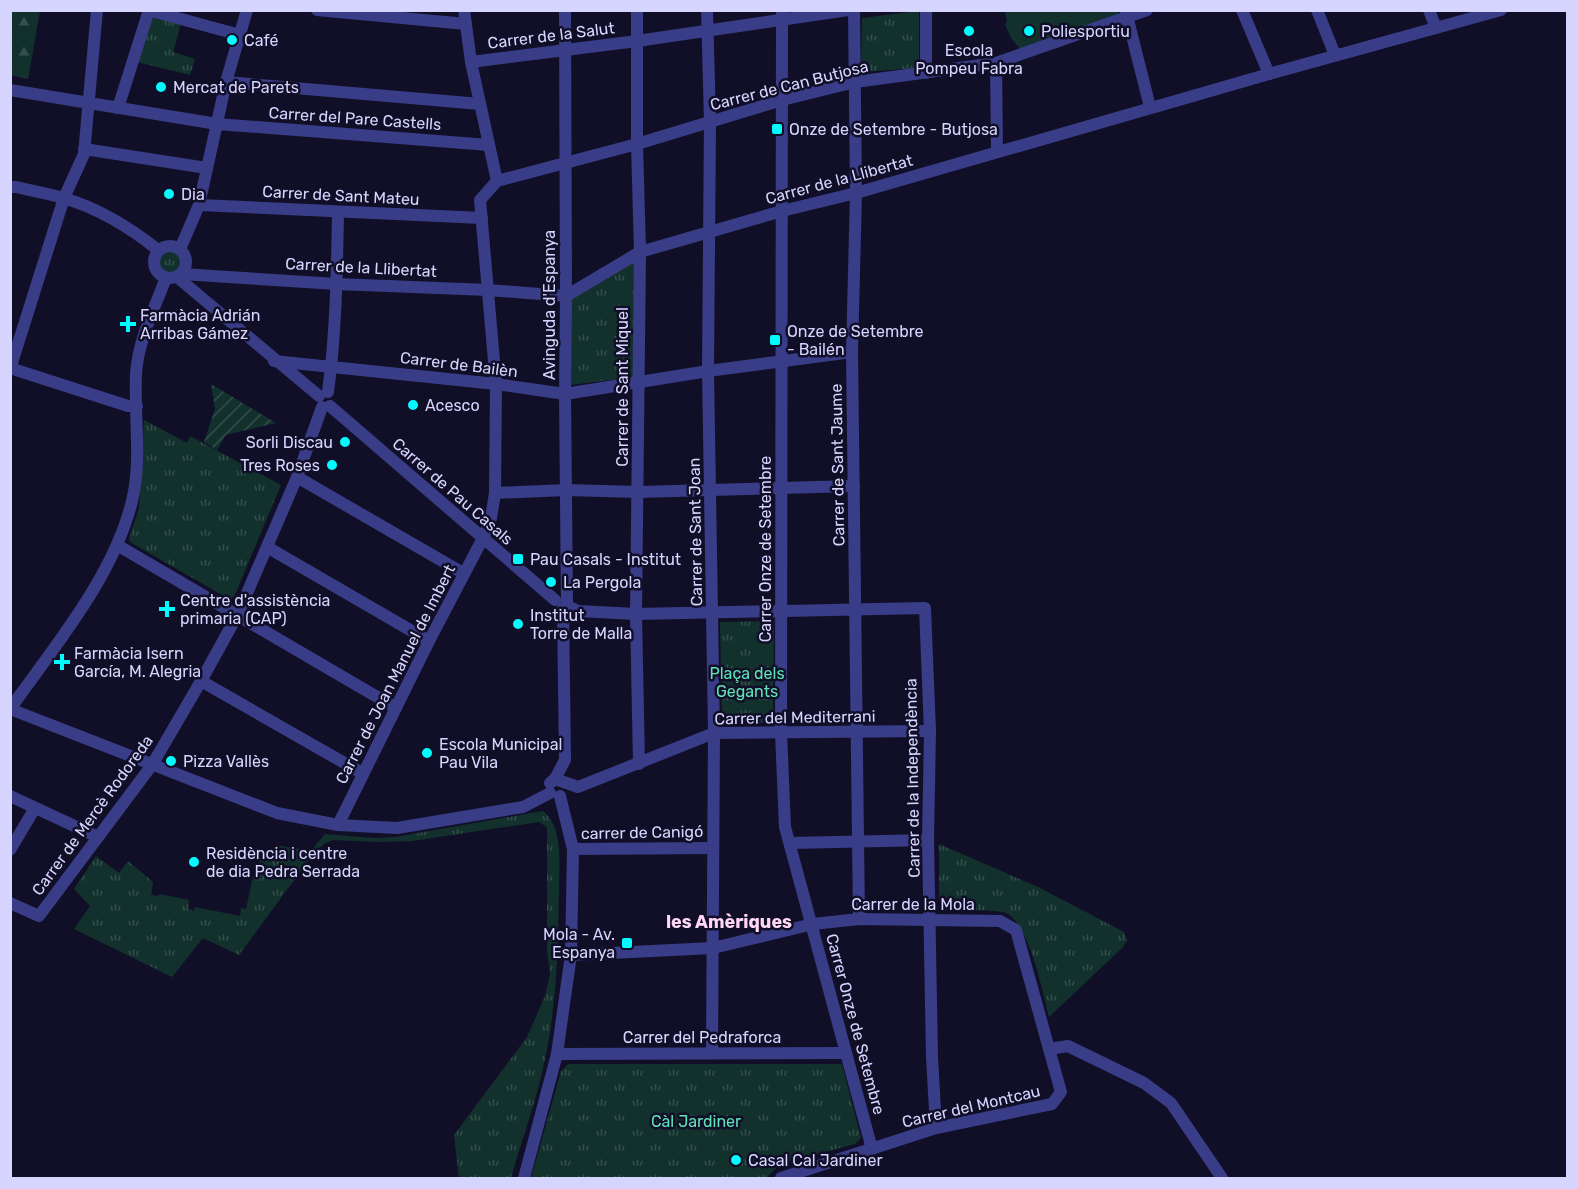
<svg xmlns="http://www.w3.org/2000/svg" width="1578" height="1189" font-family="Rubik,sans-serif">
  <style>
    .grass { fill: url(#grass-tufts) }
    .forest { fill: url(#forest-firs) }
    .garden { fill: url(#garden-furrows) }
    .pitch { fill: #12312d }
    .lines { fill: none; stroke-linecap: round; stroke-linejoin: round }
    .minor { stroke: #393d87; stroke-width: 12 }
    .poi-dot { fill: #01fbff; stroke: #110f27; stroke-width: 2 }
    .labels { text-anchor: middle; stroke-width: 5; stroke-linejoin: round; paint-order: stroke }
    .poi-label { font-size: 16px; fill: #d6d5ff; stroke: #110f27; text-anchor: start }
    .street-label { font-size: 16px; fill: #d6d5ff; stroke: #110f27 }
    .park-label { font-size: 16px; fill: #5ee2b6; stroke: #110f27 }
    .neighbourhood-label { font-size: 18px; font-weight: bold; fill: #ffd7f4; stroke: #110f27 }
  </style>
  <defs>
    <pattern id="grass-tufts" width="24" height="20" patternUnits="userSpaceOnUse" patternTransform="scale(1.5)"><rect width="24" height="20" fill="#12312d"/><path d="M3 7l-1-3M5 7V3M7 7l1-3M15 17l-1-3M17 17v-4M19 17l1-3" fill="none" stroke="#344e4c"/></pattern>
    <pattern id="forest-firs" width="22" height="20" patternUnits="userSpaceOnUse" patternTransform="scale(1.5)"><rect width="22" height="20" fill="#12312d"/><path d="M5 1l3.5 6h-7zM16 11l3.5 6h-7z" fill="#344e4c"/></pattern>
    <pattern id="garden-furrows" width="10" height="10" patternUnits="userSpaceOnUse" patternTransform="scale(1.5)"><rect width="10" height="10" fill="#12312d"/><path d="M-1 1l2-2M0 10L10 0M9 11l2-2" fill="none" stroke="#344e4c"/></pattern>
  </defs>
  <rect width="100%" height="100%" fill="#110f27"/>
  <g class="grass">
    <path d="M149,11L182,20L173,52L195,59L190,75L133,61Z"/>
    <path d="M919,11V68L861,72L862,18Z"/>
    <circle cx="170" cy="262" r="12"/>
    <path d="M635,260L634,377L570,385V297Z"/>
    <path d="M144,420L187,443L190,436L281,485L234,597L229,599L130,542L129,538L139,508Z"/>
    <path d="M774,621L773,723H722L720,622Z"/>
    <path d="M543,811C564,828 559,865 559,889C558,947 557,1002 545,1059C537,1099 522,1139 511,1178H459L454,1135L527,1037L545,996L550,974L547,950V827L539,822L412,841L380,842L333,840L324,844L314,853L239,955L203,938L172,977L74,929L90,906L74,889L96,856L119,873L128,861L153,882L151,895L158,896L159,894L189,900L188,909L194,911L195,907L240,916L241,908L246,909L254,872L257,873L262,853L273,856L275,845L311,851L325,834L373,838L395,837Z"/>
    <path d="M939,844L1038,887L1124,932L1127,941L1122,948L1049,1017C1043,993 1029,923 1006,913C995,909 960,911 946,910L939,900Z"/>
    <path d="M568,1064H842L861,1138L855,1144L780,1164L766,1178H531L561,1071Z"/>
  </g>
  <path class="forest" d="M11,10L40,11L28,79L11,75Z"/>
  <path class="garden" d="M211,384L276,423L226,435L217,450L204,442L215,409Z"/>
  <path class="pitch" d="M1005,11L1120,10V11L1118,14L1021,50L1011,38L1005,25L1007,20Z"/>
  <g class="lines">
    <g class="minor">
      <path d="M97,10L84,154L64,198L11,366L16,370L128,406H137"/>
      <path d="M148,10L240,35"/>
      <path d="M317,10L466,24"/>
      <path d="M464,10L471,62L497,181"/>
      <path d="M637,10V144L640,252L636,614L639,764"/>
      <path d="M707,10L710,121L708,371L714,733L712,1053"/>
      <path d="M782,10L781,733L785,827L872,1149"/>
      <path d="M854,10L856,193L852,352L859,919"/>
      <path d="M926,10V73"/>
      <path d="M1242,10L1269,74"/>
      <path d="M1317,10L1335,55"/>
      <path d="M1429,10L1436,28"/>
      <path d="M1126,12L1150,107"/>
      <path d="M471,62L637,41L848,10"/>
      <path d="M996,63L997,151"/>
      <path d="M226,82L480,104"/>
      <path d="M10,90L217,124L489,145"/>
      <path d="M118,108L149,10"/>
      <path d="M84,149L207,168"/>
      <path d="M10,187H16C32,191 47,193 63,198C96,207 131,228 158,250"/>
      <path d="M199,205L482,218"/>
      <circle cx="170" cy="262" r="16"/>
      <path d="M180,249L199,205L226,82L247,10"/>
      <path d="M182,274L337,284L488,290L566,296L640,252L782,211L856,193L1269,74L1501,10"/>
      <path d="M177,277L319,396"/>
      <path d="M274,361L496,384L565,394L708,371L852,352"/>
      <path d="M328,392C336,333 337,272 338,212"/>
      <path d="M330,406L555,600"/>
      <path d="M297,477L463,573"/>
      <path d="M495,493L566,490L638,492L854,486"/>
      <path d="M117,545L396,708"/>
      <path d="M267,547L429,641"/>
      <path d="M567,606L578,611L636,614L925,608L930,731L928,840L932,1057L936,1128"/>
      <path d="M563,609L567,604L565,394L566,296L565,10"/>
      <path d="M201,681L362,773"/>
      <path d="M10,709L277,813L338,825L397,828L523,807L550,793"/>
      <path d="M10,709C54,647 114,576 132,501C142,460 134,416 136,374C138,341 154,309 166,278"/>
      <path d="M555,779L578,787L714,733L930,731"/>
      <path d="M550,783L555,779L565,760L563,609"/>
      <path d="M10,796L98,837"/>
      <path d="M338,825L429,641L483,538L491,518L495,493L496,384L480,200L497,181L637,144L782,100L855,82L996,63L1147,10"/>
      <path d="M791,843L928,840"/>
      <path d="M573,849L712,848"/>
      <path d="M10,850L35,808"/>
      <path d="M10,903L39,916L152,765L201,681L238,614L297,477L322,407"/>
      <path d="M571,955L713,948L813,924L859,919L1000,921L1016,930L1061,1092L1052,1104L936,1128L781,1178"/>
      <path d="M1049,1049L1068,1046L1144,1083L1171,1103L1222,1178"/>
      <path d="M557,1054L846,1053"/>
      <path d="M524,1178L557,1054L571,955L573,849L560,796"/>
    </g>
  </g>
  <g class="poi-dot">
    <circle cx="969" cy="31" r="6"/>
    <circle cx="1029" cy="31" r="6"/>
    <circle cx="232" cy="40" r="6"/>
    <circle cx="161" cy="87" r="6"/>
    <rect x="771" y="123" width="12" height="12" rx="3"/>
    <circle cx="169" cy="194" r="6"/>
    <path d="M125 315h6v6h6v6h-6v6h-6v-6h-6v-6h6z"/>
    <rect x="769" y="334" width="12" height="12" rx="3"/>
    <circle cx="413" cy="405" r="6"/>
    <circle cx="345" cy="442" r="6"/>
    <circle cx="332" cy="465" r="6"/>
    <rect x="512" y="553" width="12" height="12" rx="3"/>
    <circle cx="551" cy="582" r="6"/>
    <path d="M164 600h6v6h6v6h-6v6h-6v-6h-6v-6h6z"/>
    <circle cx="518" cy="624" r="6"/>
    <path d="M59 653h6v6h6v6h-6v6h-6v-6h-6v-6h6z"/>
    <circle cx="427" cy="753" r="6"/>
    <circle cx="171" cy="761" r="6"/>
    <circle cx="194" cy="862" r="6"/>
    <rect x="621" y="937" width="12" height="12" rx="3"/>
    <circle cx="736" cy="1160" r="6"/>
  </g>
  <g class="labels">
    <g class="poi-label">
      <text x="1041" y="37">Poliesportiu</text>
      <text x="244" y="46">Café</text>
      <text x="969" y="56" text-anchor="middle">Escola<tspan x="969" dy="18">Pompeu Fabra</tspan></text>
      <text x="173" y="93">Mercat de Parets</text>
      <text x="789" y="135">Onze de Setembre - Butjosa</text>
      <text x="181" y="200">Dia</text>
      <text x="140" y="321">Farmàcia Adrián<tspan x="140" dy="18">Arribas Gámez</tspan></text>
      <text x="787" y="337">Onze de Setembre<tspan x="787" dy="18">- Bailén</tspan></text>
      <text x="425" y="411">Acesco</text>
      <text x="333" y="448" text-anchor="end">Sorli Discau</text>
      <text x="320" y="471" text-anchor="end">Tres Roses</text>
      <text x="530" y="565">Pau Casals - Institut</text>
      <text x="563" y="588">La Pergola</text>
      <text x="180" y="606">Centre d'assistència<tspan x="180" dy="18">primaria (CAP)</tspan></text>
      <text x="530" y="621">Institut<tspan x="530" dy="18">Torre de Malla</tspan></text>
      <text x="74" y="659">Farmàcia Isern<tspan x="74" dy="18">García, M. Alegria</tspan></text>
      <text x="439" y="750">Escola Municipal<tspan x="439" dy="18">Pau Vila</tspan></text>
      <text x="183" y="767">Pizza Vallès</text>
      <text x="206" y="859">Residència i centre<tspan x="206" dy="18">de dia Pedra Serrada</tspan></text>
      <text x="615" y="940" text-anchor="end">Mola - Av.<tspan x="615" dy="18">Espanya</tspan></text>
      <text x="748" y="1166">Casal Cal Jardiner</text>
    </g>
    <g class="street-label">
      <text transform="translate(551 35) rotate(-7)" y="6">Carrer de la Salut</text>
      <text transform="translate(789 85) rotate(-14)" y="6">Carrer de Can Butjosa</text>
      <text transform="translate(355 118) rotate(4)" y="6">Carrer del Pare Castells</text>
      <text transform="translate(839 179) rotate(-15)" y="6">Carrer de la Llibertat</text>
      <text transform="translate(341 195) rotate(3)" y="6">Carrer de Sant Mateu</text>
      <text transform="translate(361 267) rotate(3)" y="6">Carrer de la Llibertat</text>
      <text transform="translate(549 305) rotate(-90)" y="6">Avinguda d'Espanya</text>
      <text transform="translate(459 364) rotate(7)" y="6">Carrer de Bailèn</text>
      <text transform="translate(622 387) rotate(-90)" y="6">Carrer de Sant Miquel</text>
      <text transform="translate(837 465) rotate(-91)" y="6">Carrer de Sant Jaume</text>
      <text transform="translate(453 491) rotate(41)" y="6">Carrer de Pau Casals</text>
      <text transform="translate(695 532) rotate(-91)" y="6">Carrer de Sant Joan</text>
      <text transform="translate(765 549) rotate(-90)" y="6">Carrer Onze de Setembre</text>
      <text transform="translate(395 674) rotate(-63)" y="6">Carrer de Joan Manuel de Imbert</text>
      <text transform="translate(795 717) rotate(-1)" y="6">Carrer del Mediterrani</text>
      <text transform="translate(912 778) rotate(-91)" y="6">Carrer de la Independència</text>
      <text transform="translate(92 815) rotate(-54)" y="6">Carrer de Mercè Rodoreda</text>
      <text transform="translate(642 832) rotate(-1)" y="6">carrer de Canigó</text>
      <text x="913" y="910">Carrer de la Mola</text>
      <text transform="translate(856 1024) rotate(75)" y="6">Carrer Onze de Setembre</text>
      <text x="702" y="1043">Carrer del Pedraforca</text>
      <text transform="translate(971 1106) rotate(-13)" y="6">Carrer del Montcau</text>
    </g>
    <g class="park-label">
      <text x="747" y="679">Plaça dels<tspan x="747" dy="18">Gegants</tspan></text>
      <text x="696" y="1127">Càl Jardiner</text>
    </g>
    <g class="neighbourhood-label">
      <text x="729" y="928">les Amèriques</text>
    </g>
  </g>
  <rect width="1578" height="1189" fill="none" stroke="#d6d5ff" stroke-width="24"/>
</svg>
